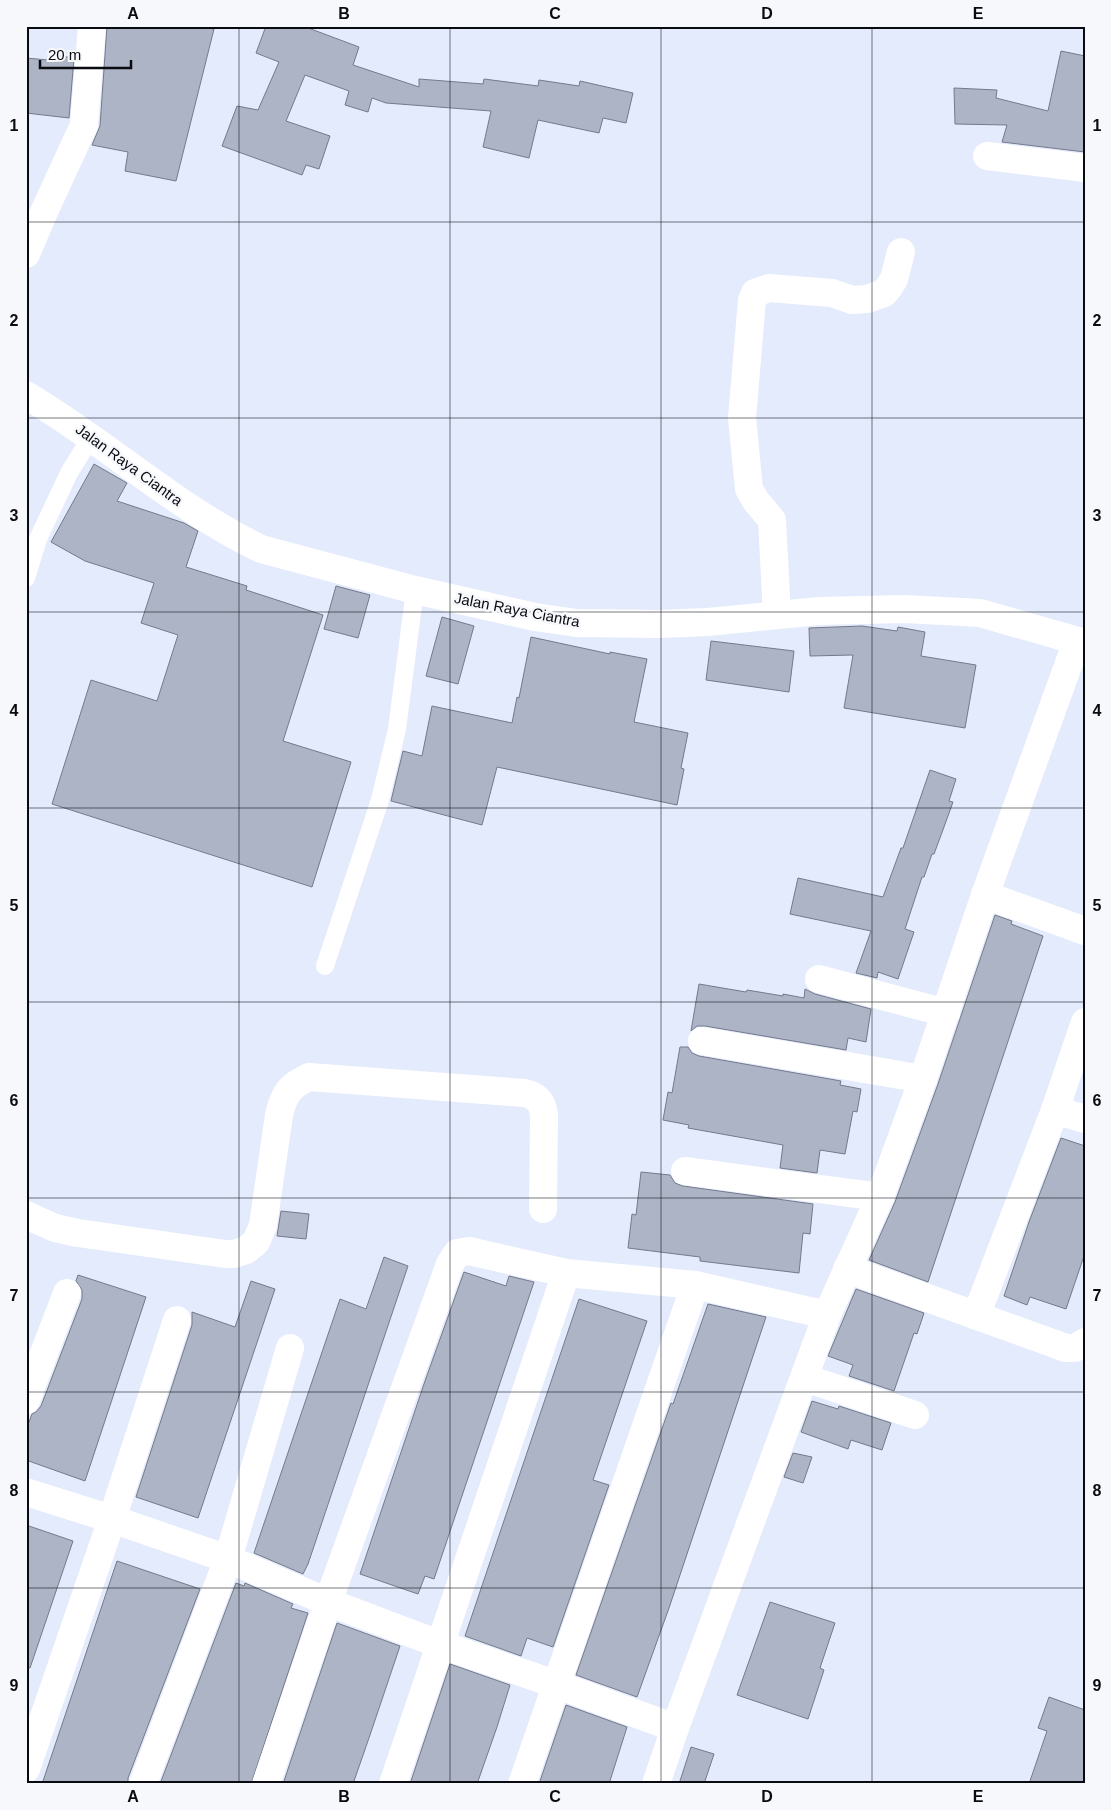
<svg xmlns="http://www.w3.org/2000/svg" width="1111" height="1810" font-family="Arial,sans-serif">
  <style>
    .building { fill: #adb4c5; stroke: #747a8a }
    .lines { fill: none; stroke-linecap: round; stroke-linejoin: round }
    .lane { stroke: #fff; stroke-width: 18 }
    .street { stroke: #fff; stroke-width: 28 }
    .grid { fill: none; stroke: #090b11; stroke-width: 1; stroke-opacity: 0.55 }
    .labels { text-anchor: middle; stroke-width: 5; stroke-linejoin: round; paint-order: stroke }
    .street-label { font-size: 15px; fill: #090b11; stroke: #f7f8fc }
    .neatline { fill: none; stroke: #090b11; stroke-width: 2 }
    .grid-label { font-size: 16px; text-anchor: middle; font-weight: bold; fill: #090b11 }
  </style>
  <rect width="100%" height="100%" fill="#e4ebfd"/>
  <g class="building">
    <path d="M107,26H191L214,29L176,181L125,171L128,152L92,145L100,126Z"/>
    <path d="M266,26H303L359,47L353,65L419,87V79L483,84L484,79L538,86L539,80L579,86L580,81L633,93L626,123L603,118L599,133L538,120L529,158L483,147L491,111L386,103L372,98L368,112L345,105L349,91L305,75L286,121L330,136L319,169L306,165L302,175L222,146L237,106L258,110L279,62L256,53Z"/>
    <path d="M1061,51L1085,56V152L1002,142L1007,125L955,124L954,88L997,90L996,98L1048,111Z"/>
    <path d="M60,56L74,58L69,118L26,113V58L59,61Z"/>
    <path d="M94,464L127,483L117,501L184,523L198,531L186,567L247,586L246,590L323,615L283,741L351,762L312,887L52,804L91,680L157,701L178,635L141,623L154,583L85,561L51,542Z"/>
    <path d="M336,586L370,595L358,638L324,629Z"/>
    <path d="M442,617L474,626L458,684L426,676Z"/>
    <path d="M862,626L897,631L898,627L925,632L921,656L976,665L965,728L844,708L853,655L810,656L809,628Z"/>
    <path d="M531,637L610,654V652L647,659L634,722L688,733L681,768L684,769L677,805L497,767L482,825L391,801L403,751L422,756L432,706L512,723L517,697L519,698Z"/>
    <path d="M711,641L794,651L789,692L706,680Z"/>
    <path d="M930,770L956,779L949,801L953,802L944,827L934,854H932L924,877H922L905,929L914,932L898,979L878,972L877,978L856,973L871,931L790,914L798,878L883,897L901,848H903Z"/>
    <path d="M995,915L1012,921L1011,924L1043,936L928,1282L869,1260L895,1202L938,1084Z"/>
    <path d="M699,984L746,992L747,990L783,996V994L804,998L805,989L815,994L871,1009L866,1042L848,1038L846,1050L705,1026H697L691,1031Z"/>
    <path d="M680,1047H688L692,1053L699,1056L841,1081L840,1085L861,1089L857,1112L853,1111L845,1154L820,1150L817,1173L780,1168L783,1145L688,1128L689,1125L663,1120L668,1092L672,1093Z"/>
    <path d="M1061,1138L1085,1146V1253L1066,1309L1030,1297L1027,1305L1004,1296L1029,1222Z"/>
    <path d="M641,1172L670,1175L675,1183L683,1186L813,1204L810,1234L803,1233L799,1273L700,1261V1257L628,1248L632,1214L636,1215Z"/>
    <path d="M281,1211L309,1214L306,1239L277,1236Z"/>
    <path d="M384,1257L408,1266L308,1564L303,1574L254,1553L340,1299L366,1309Z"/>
    <path d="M464,1272L506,1286L509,1276L534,1282L434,1579L425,1576L418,1594L360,1574L425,1381Z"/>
    <path d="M78,1275L146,1297L85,1481L26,1460V1430L32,1414L36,1412L41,1406L82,1299V1290L76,1281Z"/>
    <path d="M251,1281L275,1289L198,1518L136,1497L192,1325V1312L235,1327Z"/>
    <path d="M856,1289L924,1313L917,1334L914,1333L894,1391L849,1376L853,1365L828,1356Z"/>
    <path d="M579,1299L647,1321L593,1480L609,1485L553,1647L527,1638L521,1656L465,1636Z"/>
    <path d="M708,1304L766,1317L669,1608L637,1697L576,1675L671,1403L673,1404Z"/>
    <path d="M812,1401L838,1409L839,1406L891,1423L882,1450L851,1440L848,1449L801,1432Z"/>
    <path d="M793,1453L812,1457L803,1483L784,1477Z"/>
    <path d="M26,1525L73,1541L30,1668L26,1667Z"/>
    <path d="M117,1561L200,1589L128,1778V1784H42Z"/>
    <path d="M236,1583L244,1586L245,1583L293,1604L291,1608L308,1613L251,1784H160Z"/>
    <path d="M770,1602L835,1623L820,1668L824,1670L808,1719L737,1695Z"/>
    <path d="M337,1623L400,1646L370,1735L353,1784H283Z"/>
    <path d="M450,1664L510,1685L497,1727L477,1784H410Z"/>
    <path d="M1049,1697L1085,1710V1784H1029L1047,1731L1038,1728Z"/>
    <path d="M566,1705L627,1727L609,1784H539Z"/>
    <path d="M691,1747L714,1754L704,1784H679Z"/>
  </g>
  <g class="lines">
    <g class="lane">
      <path d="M26,578L38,539L69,473L91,437"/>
      <path d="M325,966L380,800L397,729L415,590"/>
    </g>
    <g class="street">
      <path d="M987,156L1085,168"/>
      <path d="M26,254L43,214L84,125L92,26"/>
      <path d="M26,395C107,443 176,508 261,549L415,590L535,617L576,623L659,624L708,622L819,611L905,609L980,613L1085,643"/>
      <path d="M777,615L772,520L756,501L749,489L742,418L752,300L755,293L769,288L832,293L852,300L867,299L884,293L889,287L894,279L901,252"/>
      <path d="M985,895L1085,931"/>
      <path d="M819,979L946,1013"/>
      <path d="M702,1041L923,1079"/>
      <path d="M1055,1110L1085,1119"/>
      <path d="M685,1171L880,1197"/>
      <path d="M26,1215L55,1228L78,1233L225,1254H234L246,1250L256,1242L263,1225L279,1115C284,1094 289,1086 309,1077L525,1093C537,1096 543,1103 544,1115L543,1209"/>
      <path d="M847,1269L1066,1348H1075L1085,1342"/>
      <path d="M976,1316L1055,1110L1085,1022"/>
      <path d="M805,1378L915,1415"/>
      <path d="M26,1400L67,1293"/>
      <path d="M26,1492L112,1519L228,1559L328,1602L439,1644L555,1684L675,1728L827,1315L880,1197L923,1079L985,895L1077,641"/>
      <path d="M26,1769L112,1519L177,1320"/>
      <path d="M143,1784L228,1559L290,1348"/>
      <path d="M266,1784L328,1602L450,1264L457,1253L469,1251L566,1273L695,1285L827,1315"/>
      <path d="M393,1784L566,1273"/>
      <path d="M522,1784L695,1285"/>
      <path d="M656,1784L675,1728"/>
    </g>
  </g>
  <path class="grid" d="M239,26V1784M450,26V1784M661,26V1784M872,26V1784M26,222H1085M26,418H1085M26,612H1085M26,808H1085M26,1002H1085M26,1198H1085M26,1392H1085M26,1588H1085"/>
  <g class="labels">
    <g class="street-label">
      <text transform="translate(129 465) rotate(36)" y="5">Jalan Raya Ciantra</text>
      <text transform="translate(517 610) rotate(11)" y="5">Jalan Raya Ciantra</text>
    </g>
  </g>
  <rect width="1111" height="1810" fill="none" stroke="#f7f8fc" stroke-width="55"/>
  <path d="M40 60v8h91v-8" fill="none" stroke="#090b11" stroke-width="2.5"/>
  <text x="48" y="60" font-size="15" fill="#090b11" stroke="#f7f8fc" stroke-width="4" paint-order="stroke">20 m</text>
  <rect x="28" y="28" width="1056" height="1754" class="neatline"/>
  <g class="grid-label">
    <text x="133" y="19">A</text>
    <text x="344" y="19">B</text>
    <text x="555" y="19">C</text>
    <text x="767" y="19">D</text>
    <text x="978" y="19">E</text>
    <text x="14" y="131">1</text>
    <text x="1097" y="131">1</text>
    <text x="14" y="326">2</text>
    <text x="1097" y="326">2</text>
    <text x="14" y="521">3</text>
    <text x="1097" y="521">3</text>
    <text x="14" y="716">4</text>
    <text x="1097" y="716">4</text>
    <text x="14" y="911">5</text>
    <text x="1097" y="911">5</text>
    <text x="14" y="1106">6</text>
    <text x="1097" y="1106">6</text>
    <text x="14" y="1301">7</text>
    <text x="1097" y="1301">7</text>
    <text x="14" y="1496">8</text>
    <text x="1097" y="1496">8</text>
    <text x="14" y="1691">9</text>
    <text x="1097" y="1691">9</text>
    <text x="133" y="1802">A</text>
    <text x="344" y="1802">B</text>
    <text x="555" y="1802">C</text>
    <text x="767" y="1802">D</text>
    <text x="978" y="1802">E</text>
  </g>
</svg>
